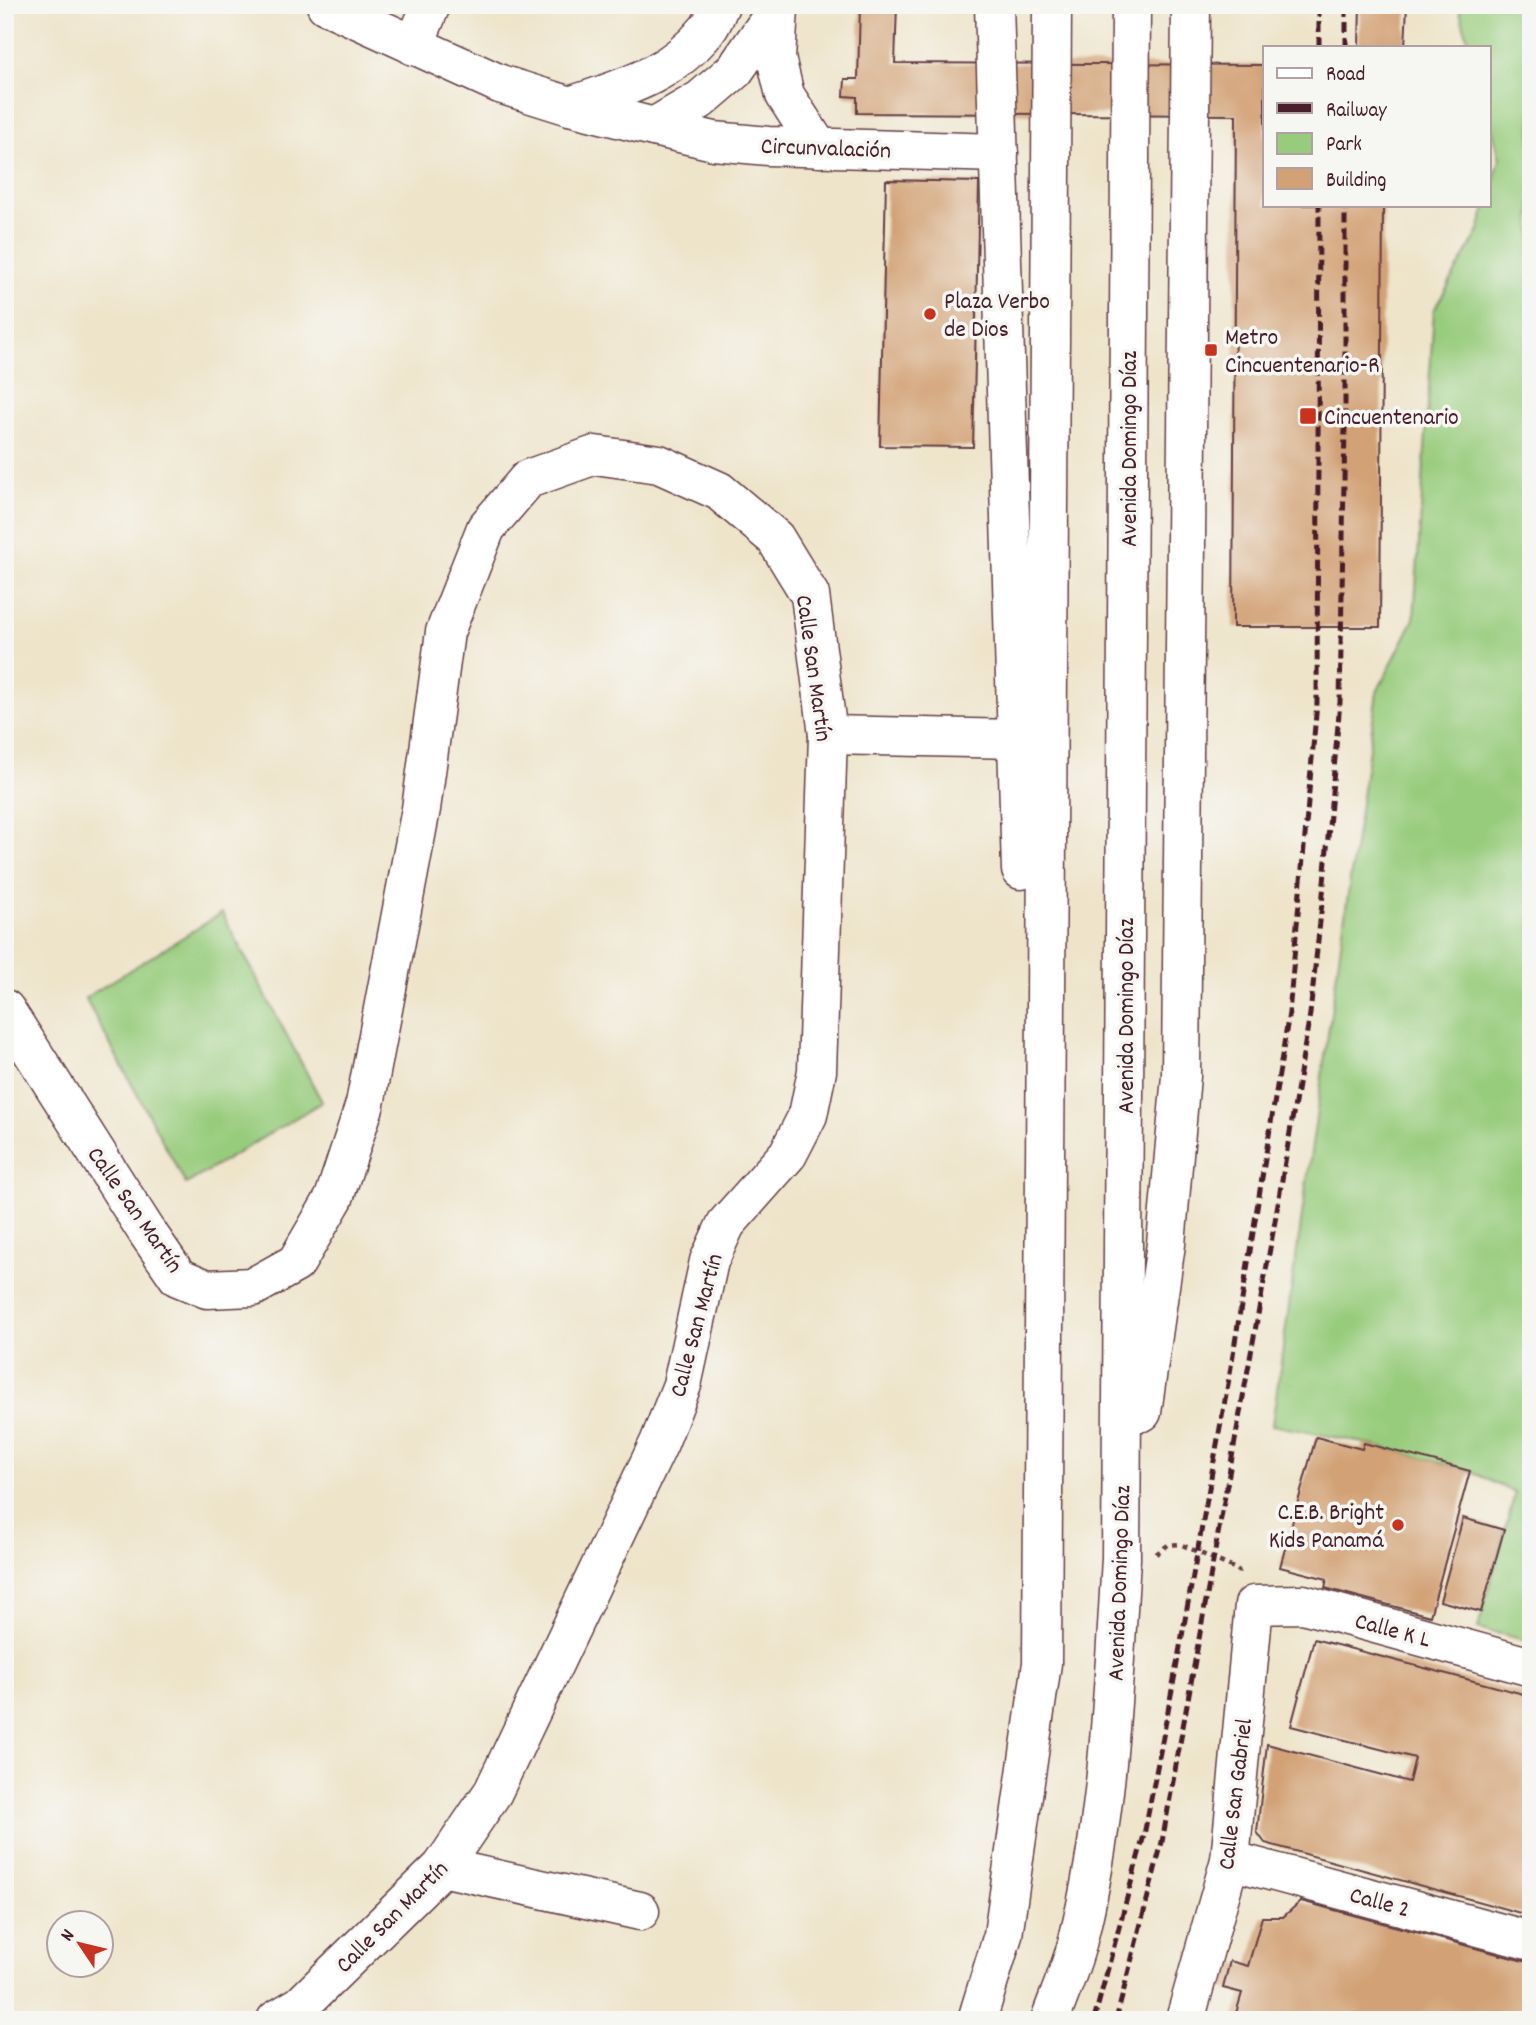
<svg xmlns="http://www.w3.org/2000/svg" width="1536" height="2025" font-family="Dekko,sans-serif">
  <style>
    .green { fill: #98cc7d; stroke: #717654; stroke-width: 2 }
    .building { fill: #d2a174 }
    .lines { fill: none; stroke-linecap: round; stroke-linejoin: round }
    .minor-casing { stroke: #633d43; stroke-width: 41 }
    .major-casing { stroke: #633d43; stroke-width: 41 }
    .path { stroke: #633d43; stroke-width: 4.5; stroke-dasharray: 5 5; stroke-linecap: butt }
    .minor { stroke: #fff; stroke-width: 38 }
    .major { stroke: #fff; stroke-width: 38 }
    .rail { stroke: #4a1f2b; stroke-width: 5; stroke-dasharray: 10 5; stroke-linecap: butt }
    .poi-dot { fill: #c8321e; stroke: #f6f6f2; stroke-width: 2.5 }
    .labels { text-anchor: middle; stroke-width: 7; stroke-linejoin: round; paint-order: stroke }
    .street-label { font-size: 24px; fill: #4a1f2b; stroke: #f6f6f2 }
    .poi-label { font-size: 24px; fill: #4a1f2b; stroke: #f6f6f2; text-anchor: start }
  </style>
  <rect width="100%" height="100%" fill="#f6f6f2"/>
  <filter id="ink" filterUnits="userSpaceOnUse"><feTurbulence type="fractalNoise" baseFrequency=".0143" numOctaves="2"/><feDisplacementMap in="SourceGraphic" scale="14" xChannelSelector="R" yChannelSelector="G"/><feConvolveMatrix kernelMatrix="1 2 1 2 8 2 1 2 1" color-interpolation-filters="sRGB"/></filter>
  <filter id="wash" filterUnits="userSpaceOnUse"><feTurbulence type="fractalNoise" baseFrequency=".00686" numOctaves="4" result="noise"/><feDisplacementMap in="SourceGraphic" scale="28" xChannelSelector="R" yChannelSelector="G"/><feGaussianBlur stdDeviation="1.57" result="paint"/><feColorMatrix in="noise" values="0 0 0 0 0 0 0 0 0 0 0 0 0 0 0 0 0 1.4 0 .05"/><feComposite in="paint" operator="in"/></filter>
  <g filter="url(#wash)">
    <rect width="100%" height="100%" fill="#eee4ca"/>
    <g class="green">
      <path d="M1458,5H1531V1642L1478,1628L1515,1493L1470,1471L1364,1443L1272,1425L1377,692L1414,619L1434,310L1478,233L1487,205H1489V198L1500,159L1489,116V47H1470Z"/>
      <path d="M222,913L322,1102L186,1184L85,998Z"/>
    </g>
    <g id="blocks">
      <g class="building">
        <path d="M860,5H897L895,63L1265,65V205H1383L1380,627H1233L1236,115L857,113V97L844,96L845,79H858Z"/>
        <path d="M1360,5H1407L1405,47H1359Z"/>
        <path d="M886,180L979,182L973,447L880,446Z"/>
        <path d="M1316,1437L1362,1449L1364,1443L1470,1471L1430,1616L1325,1588L1327,1579L1280,1567Z"/>
        <path d="M1463,1518L1504,1530L1481,1612L1440,1601Z"/>
        <path d="M1314,1639L1531,1696V1916L1265,1843L1257,1832L1267,1744L1409,1782L1415,1758L1291,1726Z"/>
        <path d="M1301,1901L1531,1963V2020H1234L1242,1993L1223,1988L1230,1961L1248,1966L1262,1917H1283Z"/>
      </g>
    </g>
  </g>
  <g filter="url(#ink)">
    <use href="#blocks" fill-opacity="0" stroke="#633d43" stroke-width="2"/>
    <g class="lines">
      <g class="minor-casing">
        <g id="minor">
          <path d="M414,46L431,5"/>
          <path d="M654,127L714,141L768,146L999,153"/>
          <path d="M828,735L1017,739"/>
          <path d="M5,1009L147,1232L178,1277L207,1289L253,1287L296,1263L334,1198L365,1104L421,809L445,632L486,528L528,479L595,455L659,464L719,491L775,538L810,595L828,735L817,1071L808,1115L788,1154L726,1224L709,1261L682,1385L659,1443L493,1792L442,1867L301,2005L276,2020"/>
          <path d="M1230,1860L1531,1941"/>
          <path d="M442,1867L640,1911"/>
          <path d="M1185,2020L1230,1860L1254,1605L1303,1604L1531,1667"/>
        </g>
      </g>
      <g class="major-casing">
        <g id="major">
          <path d="M326,5L500,84L570,106L654,127L700,100L735,70L780,5"/>
          <path d="M994,5L1021,870"/>
          <path d="M779,9L776,58L785,95L819,148"/>
          <path d="M570,106C623,88 670,76 707,30C713,23 716,13 720,5"/>
          <path d="M1142,1412L1166,1244L1181,1076L1191,5"/>
          <path d="M977,2020L1003,1935L1042,1663L1052,5"/>
          <path d="M1050,2020C1059,1995 1070,1970 1077,1944C1109,1819 1113,1688 1121,1559L1131,5"/>
        </g>
      </g>
      <path class="path" d="M1156,1554L1168,1545L1180,1544L1238,1570L1239,1573"/>
      <use href="#minor" class="minor"/>
      <use href="#major" class="major"/>
      <g class="rail">
        <path d="M1319,47V5"/>
        <path d="M1346,47V5"/>
        <path d="M1094,2020L1144,1835L1176,1669L1230,1373L1289,1013L1317,703L1319,205"/>
        <path d="M1116,2020L1162,1842L1275,1221L1310,1014L1323,894L1340,702L1345,426V205"/>
      </g>
    </g>
  </g>
  <g class="poi-dot">
    <circle cx="930" cy="314" r="7"/>
    <rect x="1204" y="343" width="14" height="14" rx="3.5"/>
    <rect x="1299" y="407" width="18" height="18" rx="3.5"/>
    <circle cx="1398" cy="1525" r="7"/>
  </g>
  <g class="labels">
    <g class="street-label">
      <text transform="translate(826 147) rotate(2)" y="8">Circunvalación</text>
      <text transform="translate(1128 449) rotate(-90)" y="8">Avenida Domingo Díaz</text>
      <text transform="translate(815 668) rotate(82)" y="8">Calle San Martín</text>
      <text transform="translate(1125 1016) rotate(-90)" y="8">Avenida Domingo Díaz</text>
      <text transform="translate(136 1209) rotate(55)" y="8">Calle San Martín</text>
      <text transform="translate(695 1325) rotate(-75)" y="8">Calle San Martín</text>
      <text transform="translate(1118 1583) rotate(-88)" y="8">Avenida Domingo Díaz</text>
      <text transform="translate(1393 1629) rotate(15)" y="8">Calle K L</text>
      <text transform="translate(1234 1794) rotate(-83)" y="8">Calle San Gabriel</text>
      <text transform="translate(1380 1901) rotate(15)" y="8">Calle 2</text>
      <text transform="translate(391 1916) rotate(-45)" y="8">Calle San Martín</text>
    </g>
    <g class="poi-label">
      <text x="944" y="308">Plaza Verbo<tspan x="944" dy="28">de Dios</tspan></text>
      <text x="1225" y="344">Metro<tspan x="1225" dy="28">Cincuentenario-R</tspan></text>
      <text x="1324" y="424">Cincuentenario</text>
      <text x="1384" y="1519" text-anchor="end">C.E.B. Bright<tspan x="1384" dy="28">Kids Panamá</tspan></text>
    </g>
  </g>
  <rect width="1536" height="2025" fill="none" stroke="#f6f6f2" stroke-width="28"/>
  <rect x="1263" y="46" width="228" height="161" fill="#f6f6f2" stroke="#b1a0a2" stroke-width="2"/>
  <rect x="1277" y="68" width="35" height="10" fill="#ffffff" stroke="#b1a0a2" stroke-width="2"/>
  <text x="1326" y="80" font-size="21" fill="#4a1f2b">Road</text>
  <rect x="1277" y="103" width="35" height="10" fill="#4a1f2b" stroke="#b1a0a2" stroke-width="2"/>
  <text x="1326" y="116" font-size="21" fill="#4a1f2b">Railway</text>
  <rect x="1277" y="133" width="35" height="21" fill="#98cc7d" stroke="#b1a0a2" stroke-width="2"/>
  <text x="1326" y="150" font-size="21" fill="#4a1f2b">Park</text>
  <rect x="1277" y="168" width="35" height="21" fill="#d2a174" stroke="#b1a0a2" stroke-width="2"/>
  <text x="1326" y="186" font-size="21" fill="#4a1f2b">Building</text>
  <g transform="translate(80 1944) rotate(305)"><circle r="33" fill="#f6f6f2" stroke="#b1a0a2" stroke-width="2"/>
  <path d="M0-5L12 26L0 18L-12 26Z" fill="#c8321e"/>
  <text y="-10" font-size="19" font-weight="bold" text-anchor="middle" fill="#4a1f2b">N</text>
  </g>
</svg>
